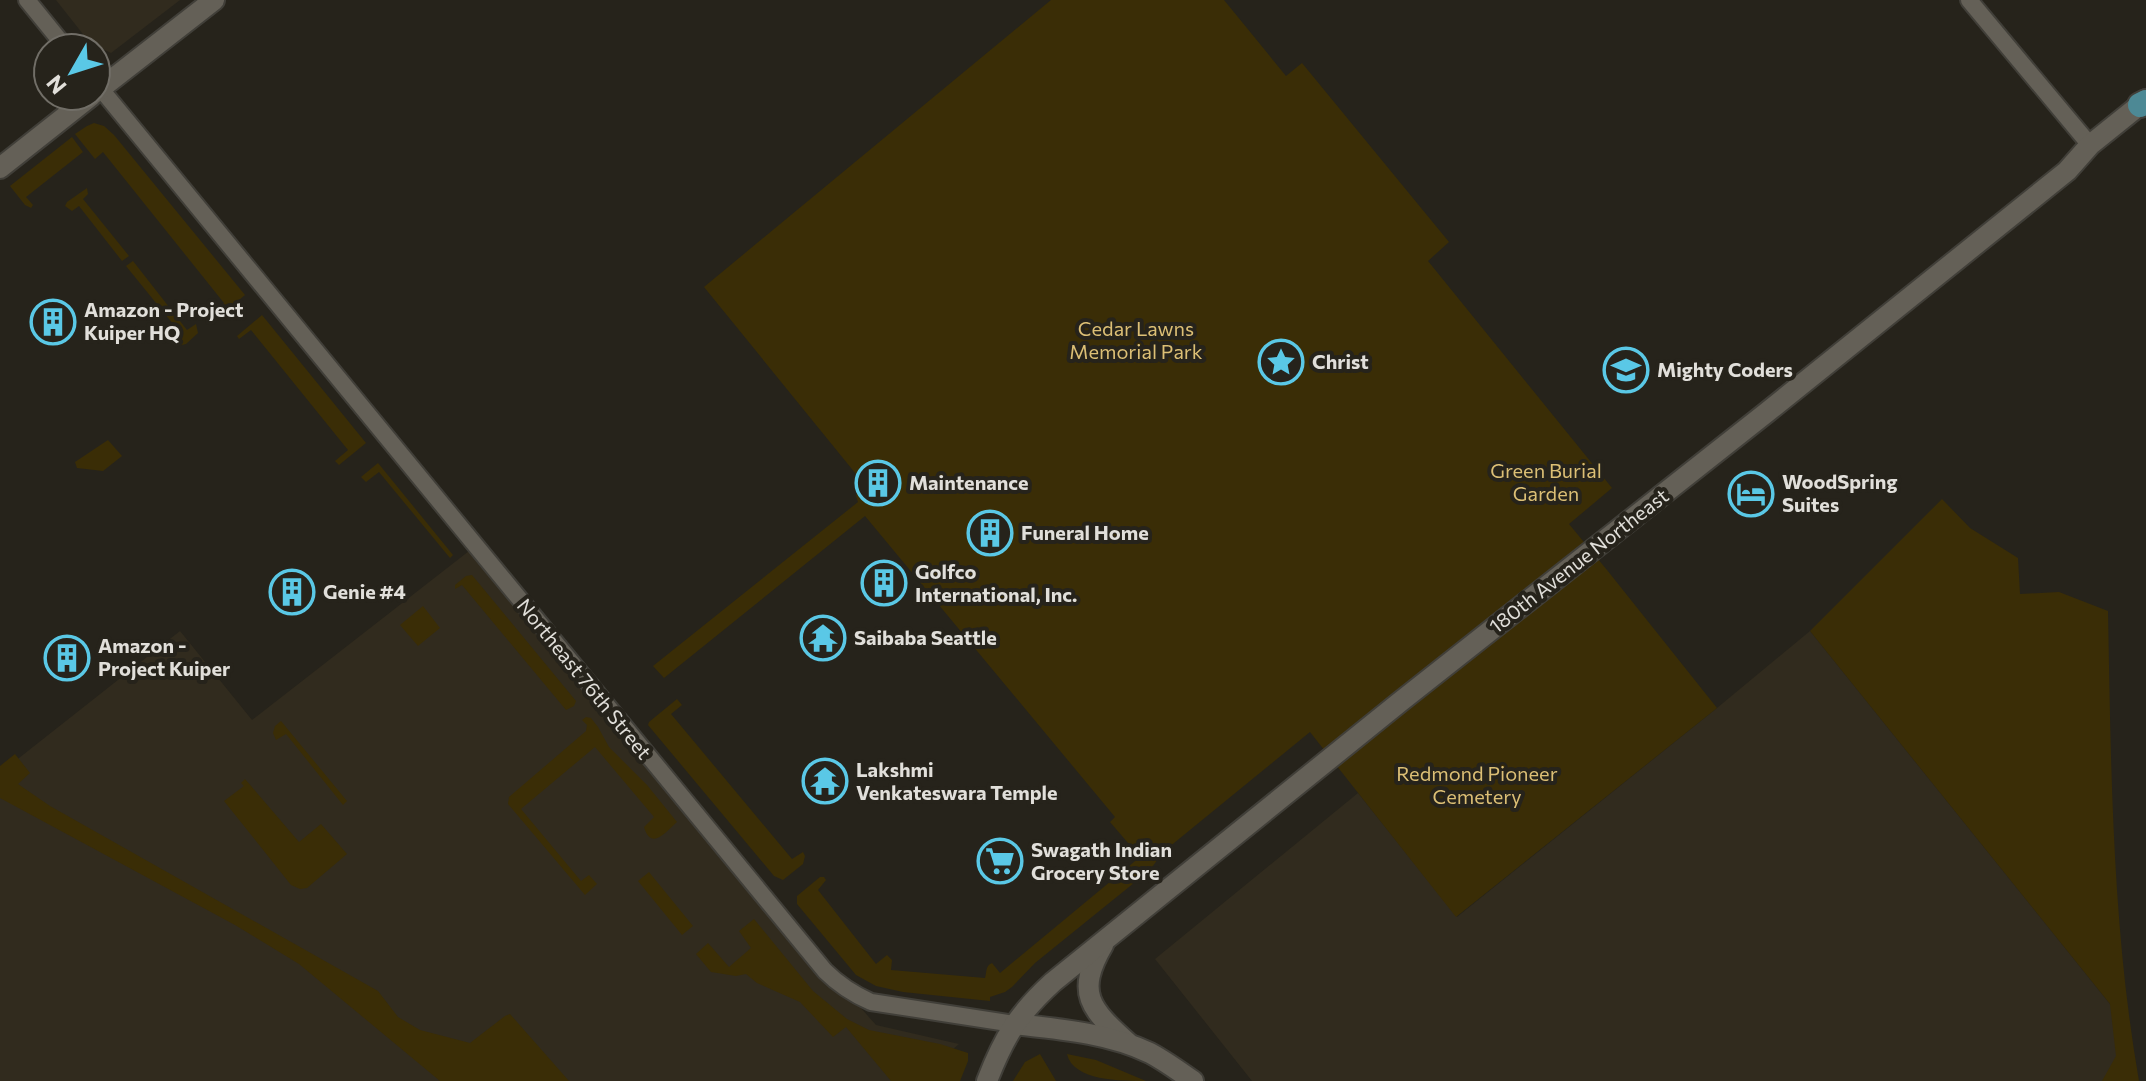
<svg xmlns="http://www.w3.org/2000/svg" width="2146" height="1081" font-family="Commissioner,sans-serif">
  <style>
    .built { fill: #312b1e }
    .green { fill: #3a2d06 }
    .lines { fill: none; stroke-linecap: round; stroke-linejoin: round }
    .minor-casing { stroke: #413f39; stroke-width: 20 }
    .tertiary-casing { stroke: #413f39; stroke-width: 24 }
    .primary-casing { stroke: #413f39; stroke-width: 28 }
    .minor { stroke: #646057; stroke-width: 16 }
    .tertiary { stroke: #646057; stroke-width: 20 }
    .primary { stroke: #4d8995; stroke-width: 24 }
    .labels { text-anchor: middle; stroke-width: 8; stroke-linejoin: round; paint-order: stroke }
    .poi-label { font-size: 20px; font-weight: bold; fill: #e1dfda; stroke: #26231b; text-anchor: start }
    .park-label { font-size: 20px; fill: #dcbf75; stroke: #26231b }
    .street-label { font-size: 20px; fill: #e1dfda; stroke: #26231b }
  </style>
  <rect width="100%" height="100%" fill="#26231b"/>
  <g class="built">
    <path d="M56,0H180L111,53L90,43Z"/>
    <path d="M469,551L787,925L876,1025L959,1044L916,1081H0V773L180,631L252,720Z"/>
    <path d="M1810,631L2130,1029L2133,1081H1252L1155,959L1358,793L1457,917L1717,708Z"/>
  </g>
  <g class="green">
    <path d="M1051,0H1224L1286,76L1302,63L1449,242L1428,261L1612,488L1569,524L1607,570L1717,708L1456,917L1310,732L1163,852L1150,870L1035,963L1012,987L1005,992L990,997V1001L903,992L876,986L856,975L797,904V896L820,877H824L826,880L818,890L876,964L887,955L892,960L891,970L985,978C987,972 985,966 992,963L1000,973L1140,857L1110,822L1115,817L865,516L664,678L653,666L858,502L856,496L860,479L704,287Z"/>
    <path d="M94,123L104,126L114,135L245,295L222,314L214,312L224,303L103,152L95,159L75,134L87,126Z"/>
    <path d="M72,137L83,152L26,197L33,205L31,208L25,205L10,186Z"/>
    <path d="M87,188L88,194L83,199L129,256L122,261L79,206L72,211L65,206L67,202Z"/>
    <path d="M133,261L187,330L196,324L198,333L186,344L178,346L173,343L182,335L126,266Z"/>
    <path d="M262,315L366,443L339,465L335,461L348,450L251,330L239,339L237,336Z"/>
    <path d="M108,440L122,456L103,471L77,468L75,462Z"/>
    <path d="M378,463L453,555L450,558L379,472L366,482L361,477Z"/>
    <path d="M1942,499L1970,528L2018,558L2020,594L2059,592L2108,611C2111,768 2112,926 2139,1081H2102L2116,1056L2110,1004L1810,631Z"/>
    <path d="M472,575L576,701L574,706L566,710L462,585L455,589V585L466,576Z"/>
    <path d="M423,606L440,628L418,646L400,625Z"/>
    <path d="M677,699L682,705L671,714L792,859L803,852L805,856L803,864L783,880L774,876L648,725L649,722Z"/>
    <path d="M586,717L591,718L598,727L609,747L647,785L677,822C666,832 651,851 644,827L654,817L595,747L521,809L581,881L589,875L597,884L585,895L508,804L509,797L586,731L587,725L582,720Z"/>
    <path d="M281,721L347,801L343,805L286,734L276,740L273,733L275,726Z"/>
    <path d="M15,754L30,773L18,784L50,806L378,991L398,1017L420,1030L470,1043L505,1016L510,1014L569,1081H440L299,964L235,925L0,798V766Z"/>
    <path d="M245,779L299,842L321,824L347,854L307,888L300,889L291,885L224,801L244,786L241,783Z"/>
    <path d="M649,872L693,926L682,935L638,881Z"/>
    <path d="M754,919L813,991L847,1019L869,1030L940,1044L968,1053V1061L960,1081H891L846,1027L833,1037L800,1002L757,983L746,974L736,976L711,972L696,954L708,943L729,967L751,948L739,931Z"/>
    <path d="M1040,1054L1056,1081H1013L1025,1062Z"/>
    <path d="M1067,1054L1096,1060L1146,1081C1121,1081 1073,1081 1067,1054Z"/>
  </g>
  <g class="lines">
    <g class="minor-casing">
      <g id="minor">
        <path d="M27,0L66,48"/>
        <path d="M1969,0L2090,145"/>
        <path d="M96,83L825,971C839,985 853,994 871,1002L1014,1024"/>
      </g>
    </g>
    <g class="tertiary-casing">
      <g id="tertiary">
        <path d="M96,92L214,0"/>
        <path d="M0,168L91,96"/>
        <path d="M1103,945C1075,993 1090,1009 1128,1043"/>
        <path d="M1014,1024C1059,1029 1109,1033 1150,1053C1165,1061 1179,1071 1193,1081"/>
        <path d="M987,1081C1004,1037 1018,1014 1053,982L1400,702L1766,413L2067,171L2090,145L2146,100"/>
      </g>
    </g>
    <g class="primary-casing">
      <path id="primary" d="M2140,105L2146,102"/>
    </g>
    <use href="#minor" class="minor"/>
    <use href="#tertiary" class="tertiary"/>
    <use href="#primary" class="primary"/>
  </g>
  <defs>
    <g id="building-ring" transform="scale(2.3)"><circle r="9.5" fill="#26231b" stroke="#5ac8e6" stroke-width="1.5"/><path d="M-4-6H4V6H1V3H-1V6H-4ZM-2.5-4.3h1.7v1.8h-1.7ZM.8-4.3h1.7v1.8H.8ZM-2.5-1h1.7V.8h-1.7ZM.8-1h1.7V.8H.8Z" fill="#5ac8e6"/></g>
    <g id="sight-ring" transform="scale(2.3)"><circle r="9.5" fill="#26231b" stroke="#5ac8e6" stroke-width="1.5"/><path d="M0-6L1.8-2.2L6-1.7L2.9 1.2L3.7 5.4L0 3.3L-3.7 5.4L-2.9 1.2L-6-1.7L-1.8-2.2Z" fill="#5ac8e6"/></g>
    <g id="school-ring" transform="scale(2.3)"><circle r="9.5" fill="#26231b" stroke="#5ac8e6" stroke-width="1.5"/><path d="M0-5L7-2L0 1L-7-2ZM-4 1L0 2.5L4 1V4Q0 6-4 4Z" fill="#5ac8e6"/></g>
    <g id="hotel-ring" transform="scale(2.3)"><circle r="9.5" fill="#26231b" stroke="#5ac8e6" stroke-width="1.5"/><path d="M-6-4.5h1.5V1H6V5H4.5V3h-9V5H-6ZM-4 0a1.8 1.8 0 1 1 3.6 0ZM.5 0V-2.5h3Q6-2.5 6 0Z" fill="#5ac8e6"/></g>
    <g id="temple-ring" transform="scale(2.3)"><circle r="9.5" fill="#26231b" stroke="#5ac8e6" stroke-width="1.5"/><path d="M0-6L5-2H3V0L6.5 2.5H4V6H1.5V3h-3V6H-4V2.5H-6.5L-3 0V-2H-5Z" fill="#5ac8e6"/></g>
    <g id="supermarket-ring" transform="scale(2.3)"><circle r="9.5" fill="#26231b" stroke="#5ac8e6" stroke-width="1.5"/><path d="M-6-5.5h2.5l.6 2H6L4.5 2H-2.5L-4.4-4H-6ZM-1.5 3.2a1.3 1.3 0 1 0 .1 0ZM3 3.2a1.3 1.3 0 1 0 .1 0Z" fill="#5ac8e6"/></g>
  </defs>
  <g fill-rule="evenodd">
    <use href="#building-ring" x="53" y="322"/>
    <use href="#sight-ring" x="1281" y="362"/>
    <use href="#school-ring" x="1626" y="370"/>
    <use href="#building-ring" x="878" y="483"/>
    <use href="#hotel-ring" x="1751" y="494"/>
    <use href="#building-ring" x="990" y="533"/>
    <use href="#building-ring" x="884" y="583"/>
    <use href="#building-ring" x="292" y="592"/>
    <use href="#temple-ring" x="823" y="638"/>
    <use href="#building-ring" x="67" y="658"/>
    <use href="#temple-ring" x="825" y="781"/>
    <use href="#supermarket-ring" x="1000" y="861"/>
  </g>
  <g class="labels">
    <g class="poi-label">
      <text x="84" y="317">Amazon - Project<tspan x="84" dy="23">Kuiper HQ</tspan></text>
      <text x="1312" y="369">Christ</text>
      <text x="1657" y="377">Mighty Coders</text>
      <text x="1782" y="489">WoodSpring<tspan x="1782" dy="23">Suites</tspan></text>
      <text x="909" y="490">Maintenance</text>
      <text x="1021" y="540">Funeral Home</text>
      <text x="915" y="579">Golfco<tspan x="915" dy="23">International, Inc.</tspan></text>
      <text x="323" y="599">Genie #4</text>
      <text x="854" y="645">Saibaba Seattle</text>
      <text x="98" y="653">Amazon -<tspan x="98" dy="23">Project Kuiper</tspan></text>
      <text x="856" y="777">Lakshmi<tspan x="856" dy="23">Venkateswara Temple</tspan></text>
      <text x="1031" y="857">Swagath Indian<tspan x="1031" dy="23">Grocery Store</tspan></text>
    </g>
    <g class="park-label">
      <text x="1136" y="336">Cedar Lawns<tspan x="1136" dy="23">Memorial Park</tspan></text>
      <text x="1546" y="478">Green Burial<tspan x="1546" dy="23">Garden</tspan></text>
      <text x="1477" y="781">Redmond Pioneer<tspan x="1477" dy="23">Cemetery</tspan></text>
    </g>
    <g class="street-label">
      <text transform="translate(1579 561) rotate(-38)" y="7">180th Avenue Northeast</text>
      <text transform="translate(584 679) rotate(51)" y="7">Northeast 76th Street</text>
    </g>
  </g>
  <g transform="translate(72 72) rotate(231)"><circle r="38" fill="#26231b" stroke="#716e67" stroke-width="2"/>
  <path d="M0-6L14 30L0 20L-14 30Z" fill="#5ac8e6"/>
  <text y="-12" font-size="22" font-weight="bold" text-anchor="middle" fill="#e1dfda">N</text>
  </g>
</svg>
